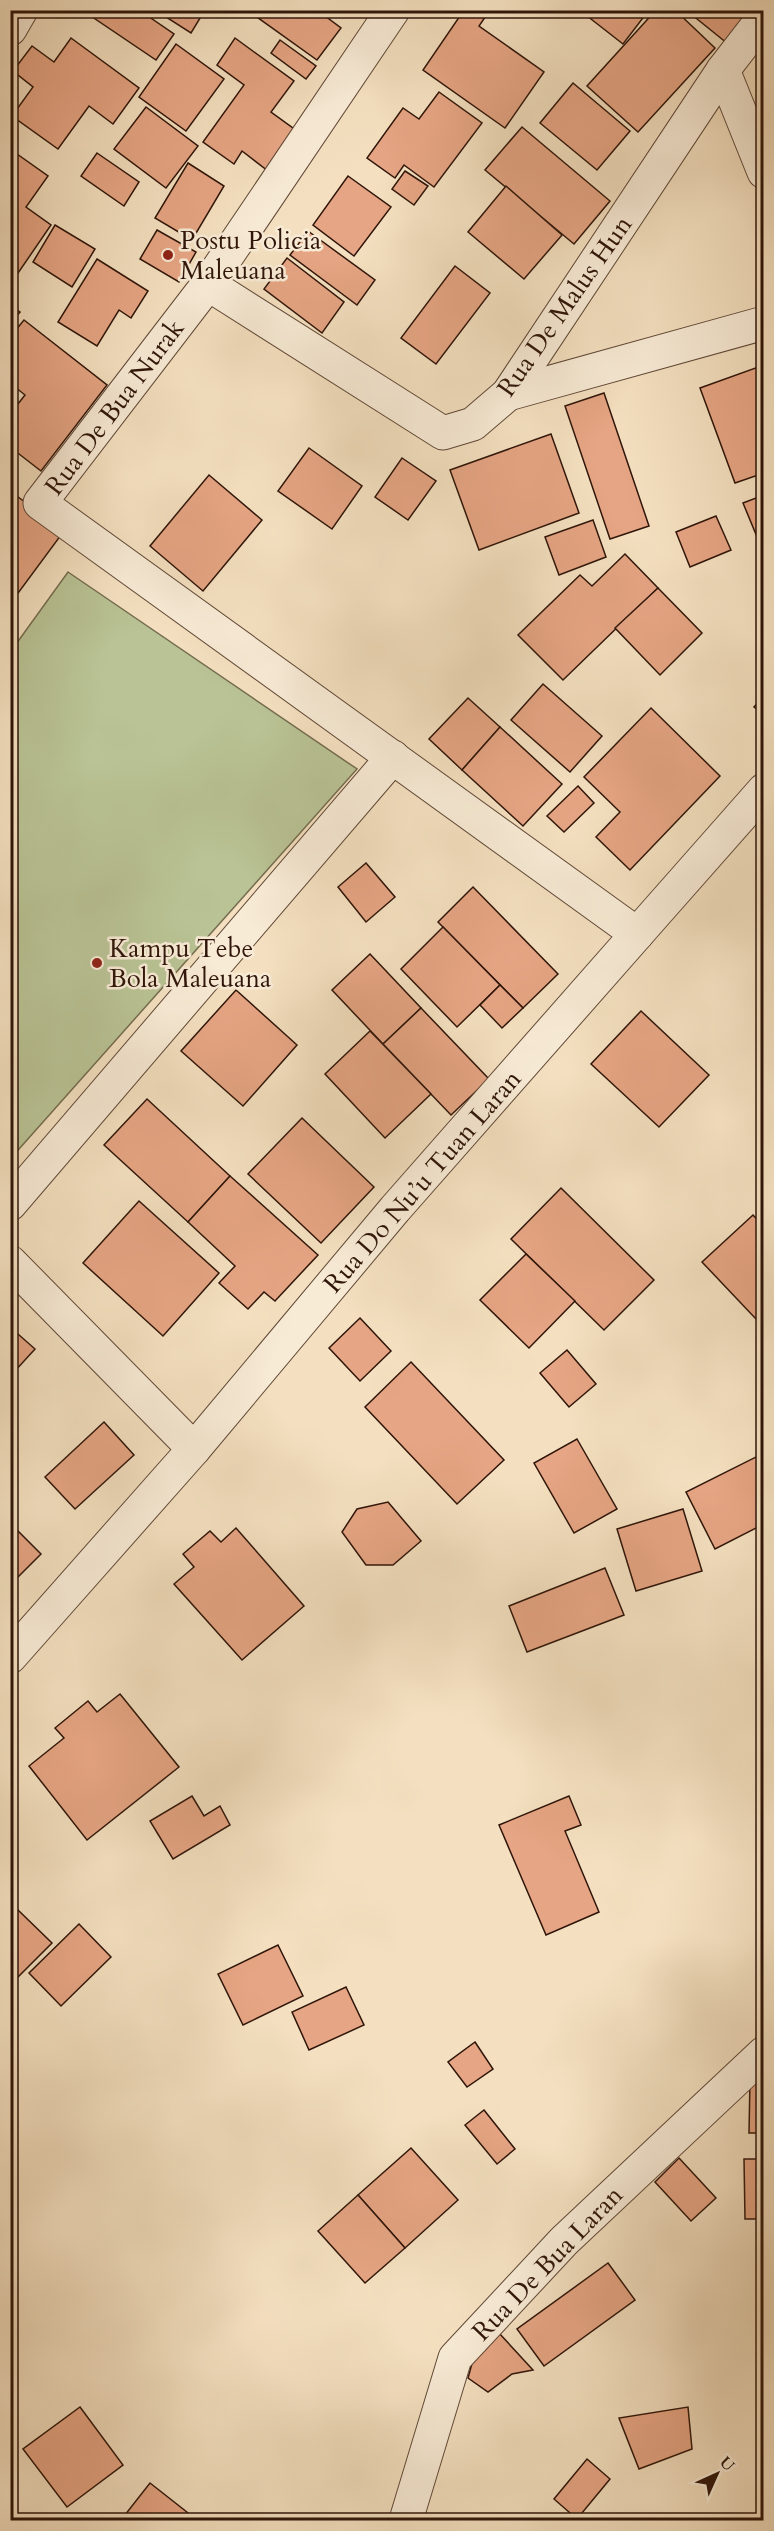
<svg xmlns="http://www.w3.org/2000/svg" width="774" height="2531" font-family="Cardo,serif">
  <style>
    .green { fill: #b9c395; stroke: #746c4f; stroke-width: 1.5 }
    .building { fill: #e6a584; stroke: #2f1509; stroke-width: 1.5 }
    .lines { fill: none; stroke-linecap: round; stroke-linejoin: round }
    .minor-casing { stroke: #604837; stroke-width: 35 }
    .minor { stroke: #f8ebd6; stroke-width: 33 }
    .poi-dot { fill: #8f2418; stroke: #f8ebd6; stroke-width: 2 }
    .labels { text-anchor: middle; stroke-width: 5; stroke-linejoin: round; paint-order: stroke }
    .poi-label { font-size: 26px; fill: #2f1509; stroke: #f8ebd6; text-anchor: start }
    .street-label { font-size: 26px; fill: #2f1509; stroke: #f8ebd6 }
  </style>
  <rect width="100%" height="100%" fill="#f4e0c0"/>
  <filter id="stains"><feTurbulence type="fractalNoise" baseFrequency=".00333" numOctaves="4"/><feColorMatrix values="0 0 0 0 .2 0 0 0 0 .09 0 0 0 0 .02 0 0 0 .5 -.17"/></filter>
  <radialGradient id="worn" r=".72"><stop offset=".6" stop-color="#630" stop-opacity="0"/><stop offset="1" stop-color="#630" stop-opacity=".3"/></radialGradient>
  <path class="green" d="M68,572L357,769L11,1158V651Z"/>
  <g class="building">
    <path d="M82,10H139L174,34L156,60Z"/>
    <path d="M155,10H205L191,33Z"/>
    <path d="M247,10H317L341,28L317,60Z"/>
    <path d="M464,10H490L479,26L544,72L505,128L423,70Z"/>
    <path d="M584,10H649L623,44L582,12Z"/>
    <path d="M656,10H675L715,48L638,132L587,86Z"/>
    <path d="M686,10H762L733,48Z"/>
    <path d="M71,38L139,88L113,124L89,106L58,149L12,116L33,87L13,71L32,46L54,62Z"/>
    <path d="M235,38L294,81L271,112L297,131L268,171L242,151L234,164L203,142L244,85L217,65Z"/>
    <path d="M280,40L316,66L306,79L271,53Z"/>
    <path d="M176,44L224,79L186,131L139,97Z"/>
    <path d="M573,83L630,131L597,170L540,123Z"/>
    <path d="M439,92L482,123L434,187L404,165L395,178L367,158L403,108L419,119Z"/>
    <path d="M146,107L198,146L166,188L114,149Z"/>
    <path d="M522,127L610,201L574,244L485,170Z"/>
    <path d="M10,149L48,176L26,207L51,225L16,276L10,272Z"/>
    <path d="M97,153L139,182L124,206L81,176Z"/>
    <path d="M188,163L224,186L192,240L155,218Z"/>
    <path d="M405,171L428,186L414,205L392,189Z"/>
    <path d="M348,176L391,207L354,256L313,225Z"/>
    <path d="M506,186L562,235L524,279L468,232Z"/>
    <path d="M55,225L95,249L72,287L33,262Z"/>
    <path d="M157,230L196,252L179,282L140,259Z"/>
    <path d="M308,231L375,280L357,305L290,255Z"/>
    <path d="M287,258L344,302L322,333L264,289Z"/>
    <path d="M97,259L148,291L131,318L119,310L97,346L58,322Z"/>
    <path d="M455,266L490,293L436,364L401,338Z"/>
    <path d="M10,304L20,312L10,323Z"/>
    <path d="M24,320L107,385L41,471L10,447V440L17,432L10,427V414L25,395L10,383V337Z"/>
    <path d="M764,365V473L735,483L700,388Z"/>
    <path d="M604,393L649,526L610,539L565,406Z"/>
    <path d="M551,434L579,513L479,550L450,470Z"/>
    <path d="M309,448L362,486L332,529L278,491Z"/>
    <path d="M402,458L436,481L408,520L375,497Z"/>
    <path d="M209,475L262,520L203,591L150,546Z"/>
    <path d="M10,491L64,531L10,604Z"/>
    <path d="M764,495V548L762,549L743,503Z"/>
    <path d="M716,516L731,550L690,567L676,532Z"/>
    <path d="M593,520L606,557L559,575L545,537Z"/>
    <path d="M625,554L658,588L563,680L518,635L580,575L592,586Z"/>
    <path d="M658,588L702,633L660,675L615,628Z"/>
    <path d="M543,684L602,736L570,772L511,720Z"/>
    <path d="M764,696V715L754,707Z"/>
    <path d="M468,698L500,727L462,770L429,739Z"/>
    <path d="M651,708L720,776L630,870L596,837L620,812L584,777Z"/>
    <path d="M500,727L562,784L523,826L462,770Z"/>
    <path d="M578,786L594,803L564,832L547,816Z"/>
    <path d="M366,863L395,897L366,922L338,887Z"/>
    <path d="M473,887L558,974L523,1008L438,922Z"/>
    <path d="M443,927L500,985L457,1027L401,969Z"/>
    <path d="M370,954L421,1008L383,1044L332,990Z"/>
    <path d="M500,985L523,1008L502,1028L480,1005Z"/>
    <path d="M236,990L297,1045L243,1106L181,1051Z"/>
    <path d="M421,1008L489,1079L451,1115L383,1044Z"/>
    <path d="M641,1011L709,1075L659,1127L591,1064Z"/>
    <path d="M370,1031L431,1094L385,1138L325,1074Z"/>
    <path d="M147,1099L230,1176L188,1222L104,1145Z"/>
    <path d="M302,1118L374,1187L321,1243L248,1174Z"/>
    <path d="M230,1176L318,1255L275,1301L264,1292L248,1309L219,1283L235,1266L188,1222Z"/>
    <path d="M561,1188L654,1280L604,1330L511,1239Z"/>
    <path d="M139,1201L219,1273L163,1336L83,1263Z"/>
    <path d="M753,1215L764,1227V1312L756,1319L702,1262Z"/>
    <path d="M526,1254L575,1301L529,1348L480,1300Z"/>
    <path d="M360,1318L391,1351L360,1381L329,1348Z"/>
    <path d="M10,1327L35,1349L14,1372L10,1369Z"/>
    <path d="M567,1350L596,1384L569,1407L540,1373Z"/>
    <path d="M411,1362L504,1460L457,1504L365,1407Z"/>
    <path d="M104,1422L134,1455L75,1509L45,1477Z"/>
    <path d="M577,1439L617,1509L574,1533L534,1463Z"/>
    <path d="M764,1453V1524L715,1549L686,1492Z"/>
    <path d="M388,1502L421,1541L393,1565H366L342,1532L357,1509Z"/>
    <path d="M683,1509L702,1571L636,1591L617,1529Z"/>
    <path d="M10,1523L41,1554L10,1585Z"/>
    <path d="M236,1528L304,1606L242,1660L174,1584L194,1567L183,1554L210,1531L221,1542Z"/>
    <path d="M605,1568L624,1615L527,1652L509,1606Z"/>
    <path d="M120,1694L179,1767L87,1840L29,1766L64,1738L55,1728L88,1701L97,1712Z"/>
    <path d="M192,1796L204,1816L220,1806L230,1825L173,1859L150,1821Z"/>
    <path d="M569,1796L581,1825L565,1831L599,1912L546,1935L499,1825Z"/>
    <path d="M18,1910L52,1943L10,1985V1918Z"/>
    <path d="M79,1924L111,1957L61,2006L29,1973Z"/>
    <path d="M278,1945L303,1996L243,2025L218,1974Z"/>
    <path d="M346,1987L364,2025L309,2050L292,2012Z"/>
    <path d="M475,2042L493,2069L467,2087L448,2062Z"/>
    <path d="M750,2080H764V2133H749Z"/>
    <path d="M484,2110L515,2149L497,2164L465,2125Z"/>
    <path d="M411,2148L458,2200L405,2248L358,2195Z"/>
    <path d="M679,2158L716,2198L691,2221L655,2182Z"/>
    <path d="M744,2159H764V2219H745Z"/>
    <path d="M358,2195L405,2248L365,2283L318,2231Z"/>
    <path d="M608,2263L635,2300L544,2366L517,2329Z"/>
    <path d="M499,2333L533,2370L512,2374L488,2392L468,2378L474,2356Z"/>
    <path d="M80,2407L123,2465L67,2507L23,2449Z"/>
    <path d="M688,2407L692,2449L639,2469L619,2418Z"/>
    <path d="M587,2459L610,2479L577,2519L554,2499Z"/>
    <path d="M150,2483L197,2520H121Z"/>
  </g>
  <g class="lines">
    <g class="minor-casing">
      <g id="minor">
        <path d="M10,29L21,10"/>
        <path d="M723,70L764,172"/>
        <path d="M208,284L443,433L473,424L508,394L723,70L764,17"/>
        <path d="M508,394L764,323"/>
        <path d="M637,934L764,790"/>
        <path d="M10,1204L393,757"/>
        <path d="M10,1262L194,1449"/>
        <path d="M10,1657L194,1449L395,1209L637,934L40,503L208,284L393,10"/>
        <path d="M406,2520L455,2358L564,2241L764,2053"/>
      </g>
    </g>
    <use href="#minor" class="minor"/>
  </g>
  <g class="poi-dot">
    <circle cx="168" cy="255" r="6"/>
    <circle cx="97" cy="963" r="6"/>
  </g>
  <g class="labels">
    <g class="poi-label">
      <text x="180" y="249">Postu Policia<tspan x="180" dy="30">Maleuana</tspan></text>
      <text x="109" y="957">Kampu Tebe<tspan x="109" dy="30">Bola Maleuana</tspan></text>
    </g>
    <g class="street-label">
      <text transform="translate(564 306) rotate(-55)" y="9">Rua De Malus Hun</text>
      <text transform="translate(114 407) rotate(-53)" y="9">Rua De Bua Nurak</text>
      <text transform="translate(422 1181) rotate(-49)" y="9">Rua Do Nu’u Tuan Laran</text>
      <text transform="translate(547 2263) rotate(-46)" y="9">Rua De Bua Laran</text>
    </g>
  </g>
  <rect width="774" height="2531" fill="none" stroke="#f4e0c0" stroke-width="36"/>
  <rect x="12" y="12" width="750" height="2507" fill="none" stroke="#2f1509" stroke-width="3"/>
  <rect x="18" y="18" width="738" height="2495" fill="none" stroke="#2f1509" stroke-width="1.5"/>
  <g transform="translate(717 2474) rotate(45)" stroke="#f8ebd6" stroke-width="4.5" paint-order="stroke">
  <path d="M0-4.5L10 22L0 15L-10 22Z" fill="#2f1509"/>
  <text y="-9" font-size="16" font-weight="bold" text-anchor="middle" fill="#2f1509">U</text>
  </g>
  <rect width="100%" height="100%" filter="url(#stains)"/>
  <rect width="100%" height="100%" fill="url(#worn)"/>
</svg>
